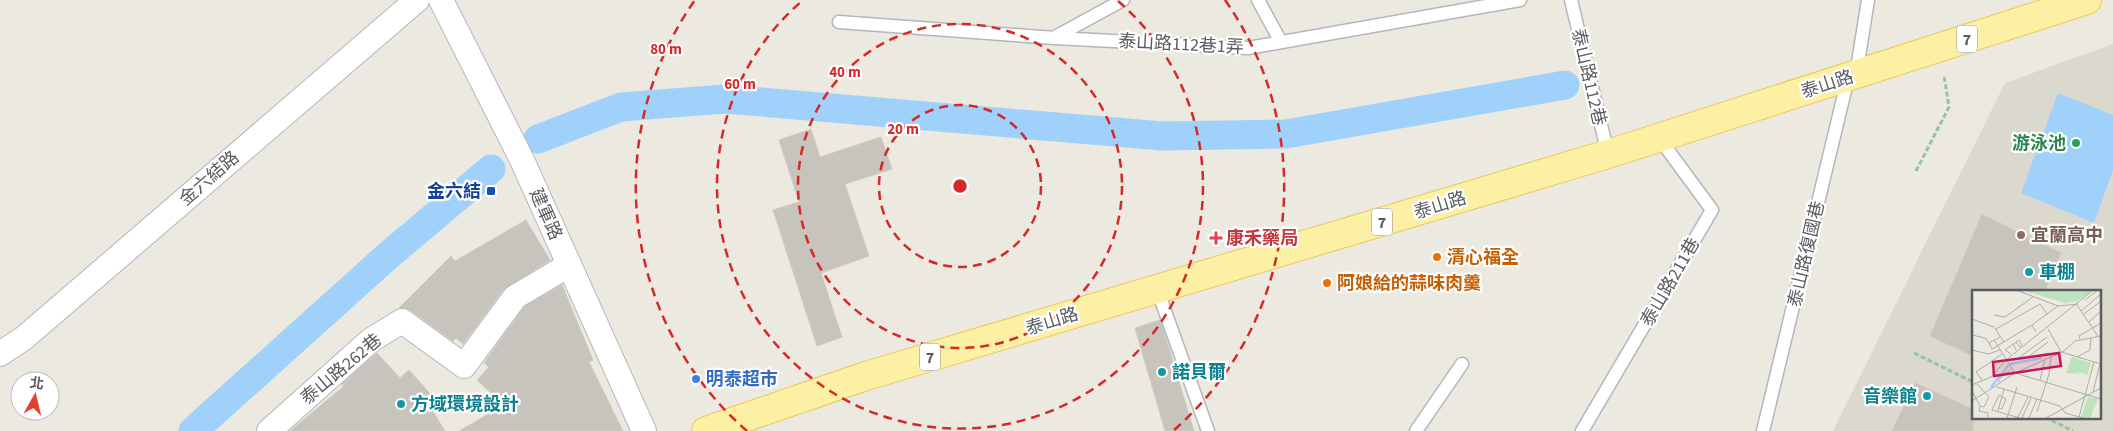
<svg xmlns="http://www.w3.org/2000/svg" width="2113" height="431" font-family="'Source Sans 3','Noto Sans TC',sans-serif">
  <style>
    .education { fill: #dbd8ce; fill-rule: evenodd }
    .water { fill: #a0d1fb }
    .lines { fill: none; stroke-linecap: round; stroke-linejoin: round }
    .canal { stroke: #a0d1fb; stroke-width: 29 }
    .building { fill: #c6c4bd; stroke: #d0cbbf }
    .lane-casing { stroke: #b3b6bb; stroke-width: 15 }
    .street-casing { stroke: #b3b6bb; stroke-width: 26 }
    .primary-casing { stroke: #ebc759; stroke-width: 30 }
    .path { stroke: #96c3a4; stroke-width: 3; stroke-dasharray: 5 2.5; stroke-linecap: butt }
    .lane { stroke: #fff; stroke-width: 12 }
    .street { stroke: #fff; stroke-width: 24 }
    .primary { stroke: #fcf0a5; stroke-width: 28 }
    .ring { fill: none; stroke: #d62828; stroke-width: 2.5; stroke-dasharray: 9 6 }
    .leisure-dot { fill: #2e9e5b; stroke: #fff; stroke-width: 2 }
    .transit-dot { fill: #1a4fb4; stroke: #fff; stroke-width: 2 }
    .education-dot { fill: #8d6e63; stroke: #fff; stroke-width: 2 }
    .health-dot { fill: #e0444e; stroke: #fff; stroke-width: 2 }
    .food-dot { fill: #e8710a; stroke: #fff; stroke-width: 2 }
    .culture-dot { fill: #0f9aa8; stroke: #fff; stroke-width: 2 }
    .shop-dot { fill: #3f7fe0; stroke: #fff; stroke-width: 2 }
    .labels { text-anchor: middle; stroke-width: 4.5; stroke-linejoin: round; paint-order: stroke }
    .shield { fill: #fff; stroke: #8b8d90; stroke-width: 1 }
    .shield-label { font-size: 16px; font-weight: bold; fill: #595c61 }
    .street-label { font-size: 18px; fill: #595c61; stroke: #fff }
    .leisure-label { font-size: 18px; font-weight: bold; fill: #27864d; stroke: #fff; text-anchor: end }
    .transit-label { font-size: 18px; font-weight: bold; fill: #164399; stroke: #fff; text-anchor: end }
    .education-label { font-size: 18px; font-weight: bold; fill: #785e54; stroke: #fff; text-anchor: start }
    .health-label { font-size: 18px; font-weight: bold; fill: #be3a42; stroke: #fff; text-anchor: start }
    .food-label { font-size: 18px; font-weight: bold; fill: #c56008; stroke: #fff; text-anchor: start }
    .culture-label { font-size: 18px; font-weight: bold; fill: #0d838f; stroke: #fff; text-anchor: start }
    .shop-label { font-size: 18px; font-weight: bold; fill: #366cbe; stroke: #fff; text-anchor: start }
    .inset-river { fill: none; stroke: #a0d1fb; stroke-width: 2.5 }
    .inset-road { fill: none; stroke: #adada9; stroke-width: 1 }
    .view { fill: #c2185b; fill-opacity: 0.15; stroke: #c2185b; stroke-width: 2.5 }
    .inset-edge { fill: none; stroke: #595c61; stroke-width: 2.5 }
    .centre { fill: #d62828; stroke: #fff; stroke-width: 2.5 }
    .ring-label { font-size: 15px; text-anchor: middle; font-weight: bold; fill: #d62828; stroke: #fff; stroke-width: 4.5; stroke-linejoin: round; paint-order: stroke }
  </style>
  <rect width="100%" height="100%" fill="#ebe9e0"/>
  <path class="education" d="M2113,44V431H1833L2005,83ZM1973,291H2099V417H1973Z"/>
  <path class="water" d="M2058,93L2113,115V170L2094,223L2021,193Z"/>
  <g class="lines">
    <g class="canal">
      <path d="M538,139L621,107L725,99L1162,136L1286,134L1565,85"/>
      <path d="M193,431L391,253L491,169"/>
    </g>
  </g>
  <g class="building">
    <path d="M811,129L820,157L881,137L892,169L845,184L869,256L821,273L842,337L817,346L773,210L799,202L779,140Z"/>
    <path d="M1982,214L2061,253L2045,291H1973V356L1930,336Z"/>
    <path d="M526,220L550,260L504,289L463,344L456,338L453,341L410,310L399,308L451,256L455,261Z"/>
    <path d="M562,285L593,360L589,362L623,431H459L504,405L477,380L489,367L484,363L524,307Z"/>
    <path d="M1160,320L1165,335L1194,431H1165L1135,328Z"/>
    <path d="M377,353L400,378L409,370L435,399L429,405L445,431H290L344,386L342,384Z"/>
    <path d="M1915,383L1973,409V431H1892Z"/>
  </g>
  <g class="lines">
    <g class="lane-casing">
      <g id="lane">
        <path d="M1258,0L1281,42"/>
        <path d="M1571,0L1608,154"/>
        <path d="M839,22L1055,38L1248,48L1520,0"/>
        <path d="M1055,37L1123,0"/>
        <path d="M1856,75L1868,0"/>
        <path d="M1157,289L1208,431"/>
        <path d="M1416,431L1462,364"/>
        <path d="M1582,431L1712,210L1659,138"/>
        <path d="M1763,431L1848,78"/>
      </g>
    </g>
    <g class="street-casing">
      <g id="street">
        <path d="M441,0L522,160L644,431"/>
        <path d="M0,354L24,338L417,0"/>
        <path d="M269,431L371,340L402,321L464,366L515,297L569,265"/>
      </g>
    </g>
    <g class="primary-casing">
      <path id="primary" d="M706,431L866,376L1608,154L2087,0"/>
    </g>
    <g class="path">
      <path d="M1916,171L1949,107L1944,75"/>
      <path d="M1914,353L1973,382"/>
      <path d="M2045,417L2073,431"/>
    </g>
    <use href="#lane" class="lane"/>
    <use href="#street" class="street"/>
    <use href="#primary" class="primary"/>
  </g>
  <g class="ring">
    <circle cx="960" cy="186" r="81"/>
    <circle cx="960" cy="186" r="162"/>
    <path d="M1118 1A243 243 0 1 1 802 1"/>
    <path d="M747 431A324 324 0 0 1 695 0M1225 0A324 324 0 0 1 1173 431"/>
  </g>
  <circle class="leisure-dot" cx="2076" cy="143" r="5"/>
  <rect class="transit-dot" x="486" y="186" width="10" height="10" rx="2.5"/>
  <circle class="education-dot" cx="2021" cy="235" r="5"/>
  <path class="health-dot" d="M1213.5 230.5h5v5h5v5h-5v5h-5v-5h-5v-5h5z"/>
  <g class="food-dot">
    <circle cx="1437" cy="257" r="5"/>
    <circle cx="1327" cy="283" r="5"/>
  </g>
  <g class="culture-dot">
    <circle cx="2029" cy="272" r="5"/>
    <circle cx="1162" cy="372" r="5"/>
    <circle cx="1927" cy="396" r="5"/>
    <circle cx="401" cy="404" r="5"/>
  </g>
  <circle class="shop-dot" cx="696" cy="379" r="5"/>
  <g class="labels">
    <g class="shield">
      <rect x="1957" y="25.5" width="20" height="27" rx="4"/>
      <rect x="1372" y="208.5" width="20" height="27" rx="4"/>
      <rect x="920" y="343.5" width="20" height="27" rx="4"/>
    </g>
    <g class="shield-label">
      <text x="1967" y="45">7</text>
      <text x="1382" y="228">7</text>
      <text x="930" y="363">7</text>
    </g>
    <g class="street-label">
      <text transform="translate(1181 44) rotate(3)" y="6">泰山路112巷1弄</text>
      <text transform="translate(1589 77) rotate(77)" y="6">泰山路112巷</text>
      <text transform="translate(1827 84) rotate(-18)" y="6">泰山路</text>
      <text transform="translate(209 178) rotate(-41)" y="6">金六結路</text>
      <text transform="translate(1440 205) rotate(-17)" y="6">泰山路</text>
      <text transform="translate(546 214) rotate(66)" y="6">建軍路</text>
      <text transform="translate(1806 254) rotate(-77)" y="6">泰山路復國巷</text>
      <text transform="translate(1670 282) rotate(-60)" y="6">泰山路211巷</text>
      <text transform="translate(1052 321) rotate(-17)" y="6">泰山路</text>
      <text transform="translate(341 369) rotate(-40)" y="6">泰山路262巷</text>
    </g>
    <g class="leisure-label">
      <text x="2066" y="149">游泳池</text>
    </g>
    <g class="transit-label">
      <text x="481" y="197">金六結</text>
    </g>
    <g class="education-label">
      <text x="2031" y="241">宜蘭高中</text>
    </g>
    <g class="health-label">
      <text x="1226" y="244">康禾藥局</text>
    </g>
    <g class="food-label">
      <text x="1447" y="263">清心福全</text>
      <text x="1337" y="289">阿娘給的蒜味肉羹</text>
    </g>
    <g class="culture-label">
      <text x="2039" y="278">車棚</text>
      <text x="1172" y="378">諾貝爾</text>
      <text x="1917" y="402" text-anchor="end">音樂館</text>
      <text x="411" y="410">方域環境設計</text>
    </g>
    <g class="shop-label">
      <text x="706" y="385">明泰超市</text>
    </g>
  </g>
  <g transform="translate(1972 290)">
    <rect width="129" height="129" fill="#ebe9e0"/>
    <path d="M50,0H122L105,11L93,13ZM100,67L119,73L115,85L104,81L108,84L94,83ZM116,107L126,109L118,128L109,127Z" fill="#bde3be"/>
    <path class="inset-river" d="M38,74L70,68M19,97L37,75"/>
    <path class="inset-road" d="M44,0L86,16L106,14M113,10L126,0M105,15L126,46M109,21L129,4M112,24L129,11M22,25L33,27L61,7M0,29L22,37L32,52M117,32L129,21M24,39L68,14L75,24M76,39L89,62L129,74M64,42L60,35L86,16M0,45L13,48L17,53L28,47M108,49L107,46L129,33M22,50L43,83L129,109M17,53L20,59L60,35M41,54L47,50L50,55L48,57L44,52M0,60L16,64L28,60M39,64L33,60L41,54L44,60M48,67L75,47M105,67L118,60L119,48M55,68L76,52M47,69L77,63M10,90L4,82L30,64M68,90L73,69M29,93L26,90L40,78M5,94L17,107L12,117L8,116M0,95L19,87L34,70L120,1M25,97L88,116L93,123L111,128M0,101L8,116L7,121L16,123V128M121,102L128,74M29,106L27,105L20,120L48,128M0,111L43,83L92,61L103,51L129,46M27,118L30,119L34,109L30,107M26,121L32,99M65,122L77,84L79,66M46,127L56,107M107,127L122,72M35,128L45,97M50,128L59,108M57,128L65,109M74,128L129,98"/>
    <path class="view" d="M87,63L89,76L22,86L21,72Z"/>
    <rect width="129" height="129" class="inset-edge"/>
  </g>
  <circle cx="960" cy="186" r="8" class="centre"/>
  <g class="ring-label">
    <text x="666" y="54">80 m</text>
    <text x="845" y="77">40 m</text>
    <text x="740" y="89">60 m</text>
    <text x="903" y="134">20 m</text>
  </g>
  <g transform="translate(35 396) rotate(8)"><circle r="24" fill="#ffffff" stroke="#bdbec0"/>
  <path d="M0-4L9 19L0 12L-9 19Z" fill="#e24330"/>
  <text y="-8" font-size="14" font-weight="bold" text-anchor="middle" fill="#595c61">北</text>
  </g>
</svg>
